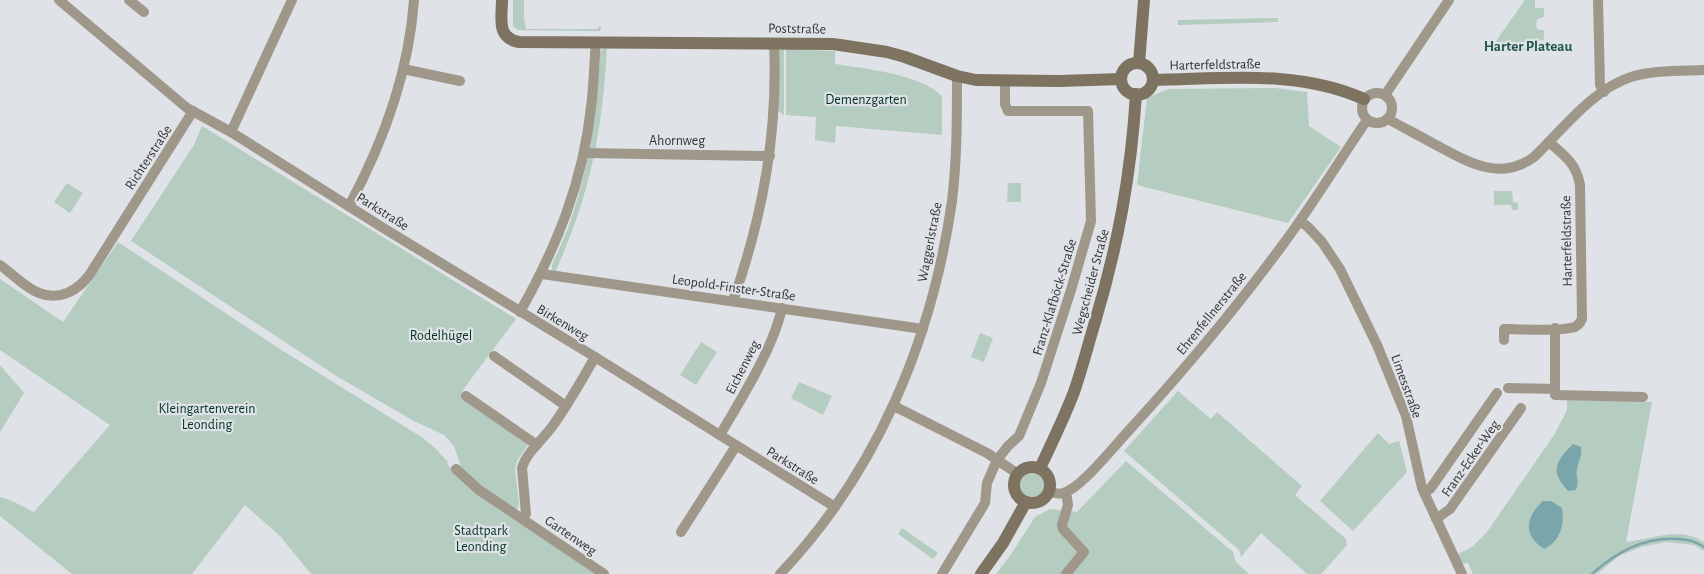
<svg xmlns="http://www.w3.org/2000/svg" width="1704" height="574" font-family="'Alegreya Sans',sans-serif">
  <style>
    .green { fill: #b5ccc0 }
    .water { fill: #7aa5aa }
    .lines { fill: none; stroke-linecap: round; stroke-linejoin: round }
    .stream { stroke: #7aa5aa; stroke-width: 2.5 }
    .street { stroke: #9f978a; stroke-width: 10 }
    .secondary { stroke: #7e7360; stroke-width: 12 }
    .labels { text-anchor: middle; stroke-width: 4.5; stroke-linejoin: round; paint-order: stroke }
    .street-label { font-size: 14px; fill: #333435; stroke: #dfe2e6 }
    .park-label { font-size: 14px; fill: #013421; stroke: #dfe2e6 }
    .neighbourhood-label { font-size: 15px; font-weight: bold; fill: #21584f; stroke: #dfe2e6 }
  </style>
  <rect width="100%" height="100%" fill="#dfe2e6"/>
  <g class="green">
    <path d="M513,0H524V18L526,29H598L599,26H601L600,31L518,30L513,26Z"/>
    <path d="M1525,0H1535V8H1544V17L1537,19L1536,27L1539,30H1544V40L1536,41V50L1489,51Z"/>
    <path d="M1278,18V22L1178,25V20Z"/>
    <path d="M607,46C603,129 590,196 555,272L552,270V265C558,251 565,237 570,222C589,168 596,112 600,55L601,51Z"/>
    <path d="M784,47V115L778,111V50Z"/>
    <path d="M786,49L835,51V64C862,68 926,75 942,97V135L836,126L835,143L815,140L816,117L786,115Z"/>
    <path d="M1275,88L1307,92L1309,126L1341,147L1288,223L1137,185L1147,98L1149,97L1169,89Z"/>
    <path d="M202,126L516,319L462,391L464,395L529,443L517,461L515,469L519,504L517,510L486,492L462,470L454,446L444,435L414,421L338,377L131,241L194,145Z"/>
    <path d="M67,183L83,193L70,213L54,202Z"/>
    <path d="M1008,183H1021V202H1007Z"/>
    <path d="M1494,191H1512L1513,202L1518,203V210H1512L1511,205H1494Z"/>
    <path d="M118,242L280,349L423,438L435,448L448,462L447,464L474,492L597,574H311L280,536L245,505L192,574H72L0,516V497L10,500L34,512L110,425L0,350V279L63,322Z"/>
    <path d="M980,333L993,338L984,362L971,357Z"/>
    <path d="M701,342L717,352L696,385L680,375Z"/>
    <path d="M0,365L24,393L0,432Z"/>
    <path d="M799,382L832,396L823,415L791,398Z"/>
    <path d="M1178,391L1211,419L1217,412L1302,486L1295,495L1346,539L1347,545L1321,574H1307L1261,533L1241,557L1239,550L1124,451Z"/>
    <path d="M1567,400L1652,402L1626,542C1651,539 1681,526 1704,542V551L1694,545L1666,542L1641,547L1619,556L1597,574H1473L1468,563L1461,564L1458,554L1472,547L1487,532L1554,435L1567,410Z"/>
    <path d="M1378,433L1389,444L1399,441L1407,472L1353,531L1320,501Z"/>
    <path d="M1126,461L1233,552L1236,562L1249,574H996L1012,553L1035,517L1050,509L1077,512Z"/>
    <circle cx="1032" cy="485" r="12"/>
    <path d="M902,528L938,553L933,559L898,534Z"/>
  </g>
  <g class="water">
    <path d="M1573,444L1581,447C1582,459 1578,460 1577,470C1575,478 1580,480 1576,490L1568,491C1550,471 1555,462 1573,444Z"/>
    <path d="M1543,501H1551L1562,508C1565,524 1560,542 1544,549C1522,535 1526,516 1543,501Z"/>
  </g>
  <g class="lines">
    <path class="stream" d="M1592,574C1616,552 1645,536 1679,539C1689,540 1695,541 1704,547"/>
    <g class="street">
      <path d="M59,0L187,108L231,132L385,229L595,357C582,380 569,403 554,424C544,439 527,451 522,468L526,514L523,519"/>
      <path d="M129,0L144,12"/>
      <path d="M1598,0L1600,85L1604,92"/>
      <path d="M403,69L460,81"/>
      <circle cx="1377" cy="108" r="15"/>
      <path d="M1385,95L1449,0"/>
      <path d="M1388,119C1404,128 1420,136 1436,145C1468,162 1500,182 1534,157C1562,130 1593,89 1631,77C1654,70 1680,71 1704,70"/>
      <path d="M231,132L292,0"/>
      <path d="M584,153L770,156"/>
      <path d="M349,206C383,143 409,72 414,0"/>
      <path d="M1300,221L1308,227L1322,242L1340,269L1377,345L1406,416L1422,488L1462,574"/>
      <path d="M0,265C13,274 24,287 39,293C59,301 78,291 90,274L193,111"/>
      <path d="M542,274L923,329"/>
      <path d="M733,301C763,215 778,133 774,43"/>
      <path d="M520,312C557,246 583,182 591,107C594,85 594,64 596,42"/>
      <path d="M1504,340V329C1522,329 1559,332 1575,327C1579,325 1580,323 1582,319L1580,185C1576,163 1565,156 1549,142"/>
      <path d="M494,356L566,406"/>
      <path d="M595,357L835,507"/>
      <path d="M1508,388L1555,389V395L1643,397"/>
      <path d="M1555,389V328"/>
      <path d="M466,396L537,445"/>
      <path d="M894,406L987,453L1018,474"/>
      <path d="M720,435C741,399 773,349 782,308"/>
      <path d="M456,469L479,490L604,574"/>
      <path d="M1049,491C1056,494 1061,495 1068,491C1086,482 1116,444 1132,427C1185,369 1237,307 1284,243C1313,204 1339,161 1367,120"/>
      <path d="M1424,492L1430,489L1435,482L1497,393"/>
      <path d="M1436,519L1450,509L1521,408"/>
      <path d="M681,532L736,446"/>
      <path d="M780,574C877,472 932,340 952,201C957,160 957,118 957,76"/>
      <path d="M942,574L985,503L987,483L997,460L1008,446L1019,436L1041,383L1071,290L1091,221L1088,111H1008L1005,104V81"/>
      <path d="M1066,574L1084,552L1063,529L1062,525L1068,505L1066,492"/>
    </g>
    <g class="secondary">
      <path d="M502,0C502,18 496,38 519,42L833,44L887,52L905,57L957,76L976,80L1059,81L1121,79"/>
      <path d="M1139,63L1144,0"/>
      <circle cx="1137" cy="79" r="16"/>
      <path d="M1153,80C1224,79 1297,69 1364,99"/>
      <circle cx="1032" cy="485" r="18"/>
      <path d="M1040,468C1052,443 1064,418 1074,392C1082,369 1088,345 1095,322C1118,245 1131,175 1136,94"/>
      <path d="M981,574L1003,543L1026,502"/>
    </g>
  </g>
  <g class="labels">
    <g class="street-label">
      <text transform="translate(797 28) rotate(1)" y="5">Poststraße</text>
      <text transform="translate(1215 64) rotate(-1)" y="5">Harterfeldstraße</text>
      <text x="677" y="145">Ahornweg</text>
      <text transform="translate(148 157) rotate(-57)" y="5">Richterstraße</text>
      <text transform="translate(383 211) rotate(32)" y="5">Parkstraße</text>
      <text transform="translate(1566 241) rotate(-91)" y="5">Harterfeldstraße</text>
      <text transform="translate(929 242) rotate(-79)" y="5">Waggerlstraße</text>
      <text transform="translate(1090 282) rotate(-75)" y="5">Wegscheider Straße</text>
      <text transform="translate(734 287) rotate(8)" y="5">Leopold-Finster-Straße</text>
      <text transform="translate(1054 297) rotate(-73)" y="5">Franz-Klafböck-Straße</text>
      <text transform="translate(1211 313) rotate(-51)" y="5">Ehrenfellnerstraße</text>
      <text transform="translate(563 322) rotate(31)" y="5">Birkenweg</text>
      <text transform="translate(742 367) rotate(-63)" y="5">Eichenweg</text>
      <text transform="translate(1407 386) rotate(70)" y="5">Limesstraße</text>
      <text transform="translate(1470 458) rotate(-55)" y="5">Franz-Ecker-Weg</text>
      <text transform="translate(793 465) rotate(32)" y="5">Parkstraße</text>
      <text transform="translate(571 535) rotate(34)" y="5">Gartenweg</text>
    </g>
    <g class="park-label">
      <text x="866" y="104">Demenzgarten</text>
      <text x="441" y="340">Rodelhügel</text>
      <text x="207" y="413">Kleingartenverein<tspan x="207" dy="16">Leonding</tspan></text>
      <text x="481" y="535">Stadtpark<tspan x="481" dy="16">Leonding</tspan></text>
    </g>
    <g class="neighbourhood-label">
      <text x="1528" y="51">Harter Plateau</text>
    </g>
  </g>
</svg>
